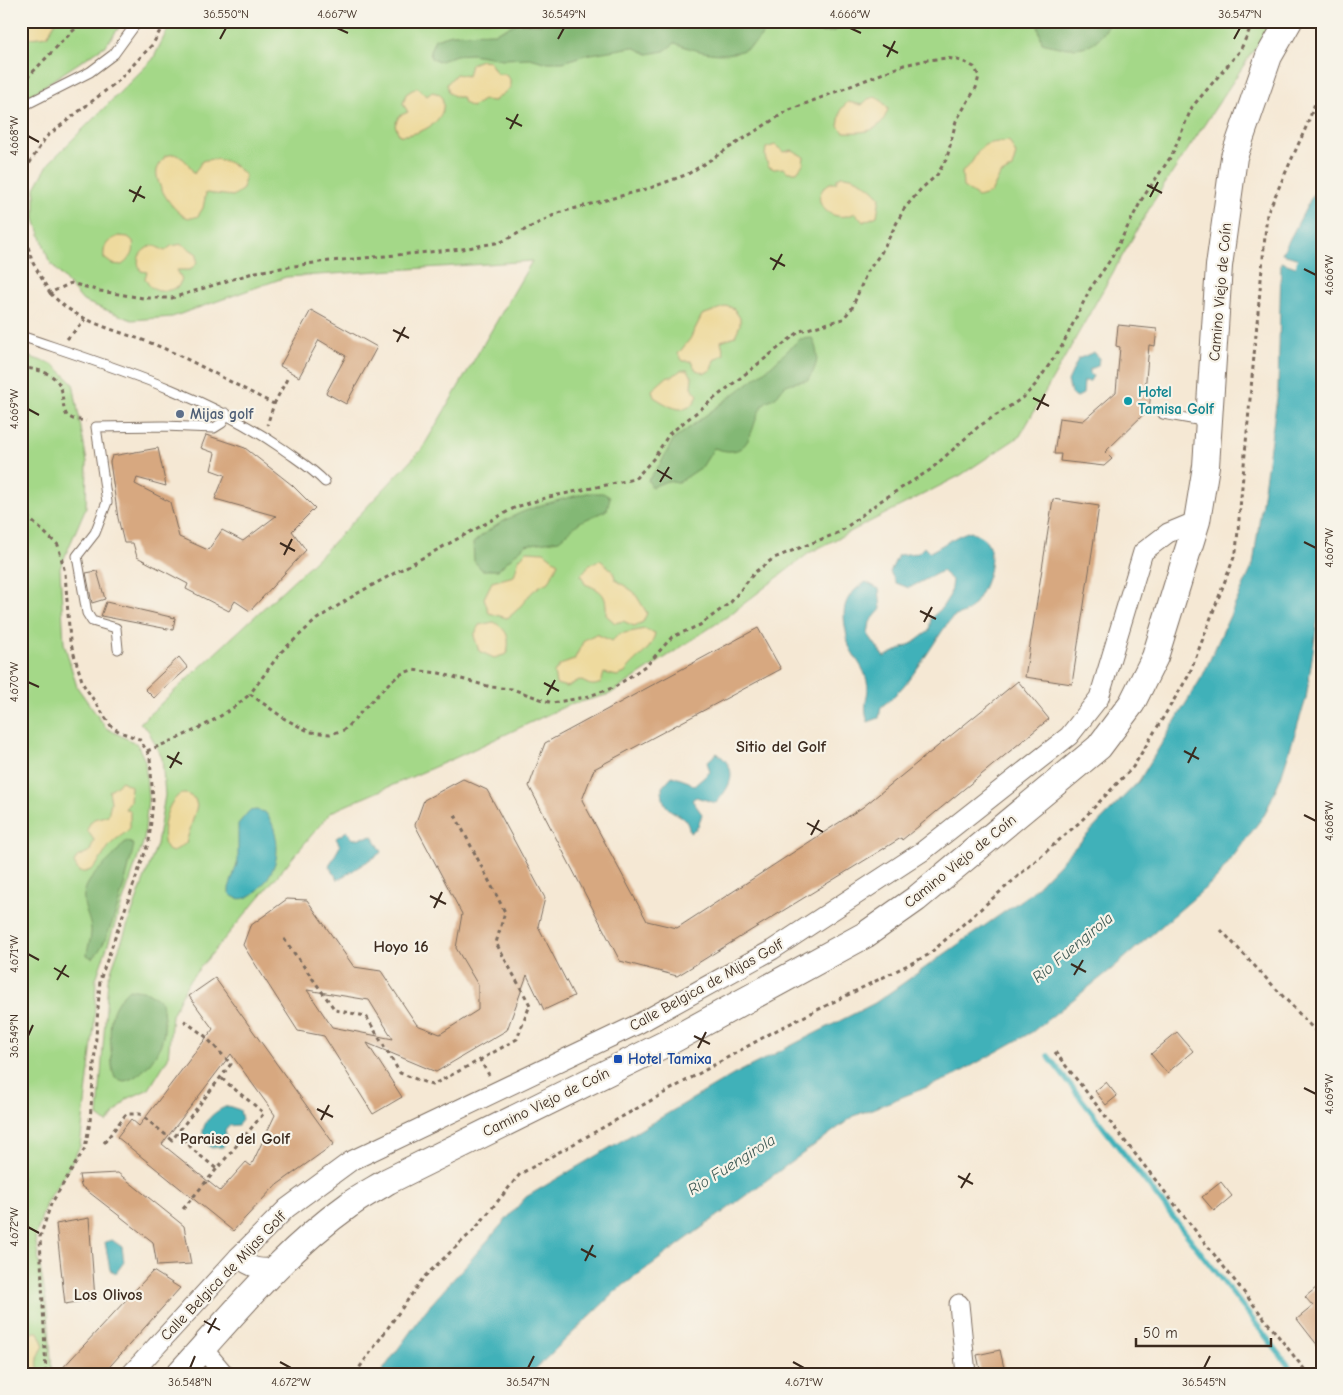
<svg xmlns="http://www.w3.org/2000/svg" width="1343" height="1395" font-family="'Comic Neue',sans-serif">
  <style>
    .green { fill: #a4d888; stroke: #708153 }
    .forest { fill: #83b874; stroke: #5f7149 }
    .sand { fill: #eeda9e; stroke: #94825e }
    .water { fill: #41b1b9; stroke: #3e6e6c }
    .lines { fill: none; stroke-linecap: round; stroke-linejoin: round }
    .stream { stroke: #41b1b9; stroke-width: 5.5 }
    .river { stroke: #41b1b9; stroke-width: 32 }
    .building { fill: #d7a880; fill-rule: evenodd }
    .lane-casing { stroke: #7c6c5e; stroke-width: 11 }
    .street-casing { stroke: #7c6c5e; stroke-width: 21 }
    .secondary-casing { stroke: #7c6c5e; stroke-width: 28 }
    .path { stroke: #7c6c5e; stroke-width: 3; stroke-dasharray: 4 4; stroke-linecap: butt }
    .lane { stroke: #fff; stroke-width: 9 }
    .street { stroke: #fff; stroke-width: 19 }
    .secondary { stroke: #fff; stroke-width: 26 }
    .ticks { fill: none; stroke: #3b2a1e; stroke-width: 2 }
    .culture-dot { fill: #0f9aa8; stroke: #f7f3e8; stroke-width: 2 }
    .service-dot { fill: #5c6f8a; stroke: #f7f3e8; stroke-width: 2 }
    .transit-dot { fill: #1a4fb4; stroke: #f7f3e8; stroke-width: 2 }
    .labels { text-anchor: middle; stroke-width: 4.5; stroke-linejoin: round; paint-order: stroke }
    .street-label { font-size: 15px; fill: #3b2a1e; stroke: #f7f3e8 }
    .culture-label { font-size: 15px; font-weight: bold; fill: #0d838f; stroke: #f7f3e8; text-anchor: start }
    .service-label { font-size: 15px; font-weight: bold; fill: #4e5e75; stroke: #f7f3e8; text-anchor: start }
    .transit-label { font-size: 15px; font-weight: bold; fill: #164399; stroke: #f7f3e8; text-anchor: start }
    .neighbourhood-label { font-size: 16px; font-weight: bold; fill: #3b2a1e; stroke: #f7f3e8 }
    .water-label { font-size: 16px; font-style: italic; fill: #3d5954; stroke: #f7f3e8 }
    .neatline { fill: none; stroke: #3b2a1e; stroke-width: 2 }
    .ticks-label { font-size: 12px; text-anchor: middle; fill: #3b2a1e }
  </style>
  <rect width="100%" height="100%" fill="#f7f3e8"/>
  <filter id="ink" filterUnits="userSpaceOnUse"><feTurbulence type="fractalNoise" baseFrequency=".02" numOctaves="2"/><feDisplacementMap in="SourceGraphic" scale="10" xChannelSelector="R" yChannelSelector="G"/><feConvolveMatrix kernelMatrix="1 2 1 2 8 2 1 2 1" color-interpolation-filters="sRGB"/></filter>
  <filter id="wash" filterUnits="userSpaceOnUse"><feTurbulence type="fractalNoise" baseFrequency=".0096" numOctaves="4" result="noise"/><feDisplacementMap in="SourceGraphic" scale="20" xChannelSelector="R" yChannelSelector="G"/><feGaussianBlur stdDeviation="1.12" result="paint"/><feColorMatrix in="noise" values="0 0 0 0 0 0 0 0 0 0 0 0 0 0 0 0 0 1.4 0 .05"/><feComposite in="paint" operator="in"/></filter>
  <g filter="url(#wash)">
    <rect width="100%" height="100%" fill="#f5e8d4"/>
    <g class="green">
      <path d="M21,21H124L106,45L21,101Z"/>
      <path d="M172,21H1273L1153,202L1020,436L961,475L809,553L728,616L610,694L566,706L455,758L331,812L188,982L172,1015L168,1058L149,1089L127,1099L107,1123L98,1116L108,979L157,844L165,795L162,758L148,730L140,723L325,551L422,449L532,261L286,277L172,317L132,320L83,301L49,261L35,219V188L49,163L153,59Z"/>
      <path d="M21,354L54,365L73,383L87,462L86,507L60,568L64,643L77,687L106,728L137,744L145,761L148,799L144,840L96,979L94,1026L80,1146L68,1169L46,1203L35,1238L48,1312L52,1374H21Z"/>
    </g>
    <g class="forest">
      <path d="M552,21H851C822,46 799,22 768,26C764,31 761,38 756,42C735,62 699,53 675,43L664,51L648,54L633,47L585,55L563,62H544L530,58L503,59L471,54L456,55L438,62L431,58L430,51L435,39L452,34L495,33L517,23L539,24Z"/>
      <path d="M1037,21H1110C1097,53 1071,51 1042,43Z"/>
      <path d="M812,338C820,355 818,365 808,380C801,382 790,382 785,386C781,389 779,395 774,398C771,400 767,400 764,404C749,421 756,463 714,448L702,467L678,483L667,481L652,487L648,480L661,463L673,440L771,366L800,339Z"/>
      <path d="M587,493H603L610,497L607,510L580,522L559,540L525,545L498,570H482L474,561L473,543C508,512 543,504 587,493Z"/>
      <path d="M127,841L134,845C129,867 110,947 92,958L87,955C87,947 91,941 91,933C92,923 85,912 84,902C81,882 102,868 114,855C119,850 121,845 127,841Z"/>
      <path d="M129,989L148,992L162,1002C163,1011 165,1021 164,1030C163,1050 143,1078 124,1081L115,1078C111,1068 112,1060 111,1050C110,1023 107,1010 129,989Z"/>
    </g>
    <g class="sand">
      <path d="M32,21H56L47,36L30,38L21,42V24Z"/>
      <path d="M481,60L489,61L497,74H505L510,79V88L494,101L483,100L472,107L464,103L462,97H456L449,93L447,84L456,74L468,76L471,64Z"/>
      <path d="M417,87L427,96L432,92L440,94C454,118 420,137 399,135L395,125L399,116L408,112L403,104L406,94Z"/>
      <path d="M875,97L882,101L888,109C881,132 866,133 844,132L838,126L841,109L848,102L862,105L868,99Z"/>
      <path d="M1009,141L1016,154L1012,168L1000,175L991,193L978,197L963,187L962,172C975,163 975,151 985,145C991,142 1002,142 1009,141Z"/>
      <path d="M775,145L784,152L792,150L804,157L803,164L797,172H788L783,168L774,169L768,166L765,156L766,148Z"/>
      <path d="M174,154C185,158 189,164 194,174L202,161C220,156 234,162 245,176L243,189L233,196L206,193L203,208L198,216C196,217 193,218 190,218C176,217 154,184 157,170C158,166 163,160 165,156Z"/>
      <path d="M841,176C855,175 871,186 880,197L877,216L863,222L855,213C832,226 804,199 830,183H836L837,179Z"/>
      <path d="M119,236L128,237L133,241C135,254 132,257 122,265L112,264L104,258C103,245 107,241 119,236Z"/>
      <path d="M182,244L197,254V263L190,270H177L182,279L178,287C163,293 152,294 145,278L147,272L141,271C134,258 141,250 153,245L165,251L171,246Z"/>
      <path d="M728,306L734,309L740,318V325L735,336L721,341L724,354L714,360L711,370L705,373L696,370L691,361H683L678,354L690,339L702,315Z"/>
      <path d="M681,370H688L692,377L691,387L698,395C688,419 670,407 654,397L652,390L668,376L672,377Z"/>
      <path d="M527,551L544,552L558,563L549,582C526,590 526,606 507,618L489,613L484,598L492,582L514,576L519,559Z"/>
      <path d="M600,560L612,570L616,580L634,592L647,613L643,622L634,626L623,621L615,623L606,615C607,595 603,591 585,584L581,575L590,564Z"/>
      <path d="M494,622C508,631 510,637 507,654L494,658L479,651L474,636L479,625Z"/>
      <path d="M645,629L655,633C652,653 634,657 625,673L617,676L604,673L601,683C590,688 588,683 579,680L567,687L556,684L554,673L560,665L574,660L584,640L596,634L612,641L619,634Z"/>
      <path d="M122,781L131,786L130,801L125,809L130,810V828C124,835 116,838 111,844C101,855 97,874 79,872L74,863L77,857L90,851L94,840L87,830C93,815 95,820 108,815L111,802L109,791Z"/>
      <path d="M181,794H187L195,799L197,806L186,843L173,852L167,850C159,836 165,802 181,794Z"/>
      <path d="M34,1332H38L44,1346C37,1357 35,1364 41,1374H21L25,1365L21,1356V1340Z"/>
    </g>
    <g class="water">
      <path d="M1322,177V265L1282,254Z"/>
      <path d="M1281,262L1322,276V590L1306,699L1281,777L1265,814L1217,878L1113,968L1032,1032L950,1078L854,1116L617,1290L530,1374H380L426,1310L526,1197L733,1075L875,1003L1031,893L1139,781L1203,675L1253,565L1278,391Z"/>
      <path d="M1094,352L1099,358L1098,366L1090,369V374L1093,376L1090,381H1084L1083,394L1077,397L1071,393L1068,381L1078,359Z"/>
      <path d="M971,531C976,534 984,537 987,542C998,560 983,595 970,609C965,615 955,614 950,620C928,650 912,684 881,707L879,718L868,722C861,704 871,694 867,681C864,667 855,659 849,646C847,642 847,636 846,631C841,607 845,595 866,582L879,589L881,609L870,622L868,634L884,657L913,643L929,631L931,618L941,609L950,595L952,580L942,571L909,588L896,583L890,572L898,555L918,553L924,547L930,552C944,545 956,535 971,531Z"/>
      <path d="M717,753C740,770 731,786 716,803L696,797L692,800L702,814L698,827L690,833C686,804 662,823 662,787L672,776L689,782L694,786L710,772L707,762Z"/>
      <path d="M256,810L265,812C275,823 279,844 276,859C273,876 247,913 229,893V888L238,861V824L249,811Z"/>
      <path d="M347,831L353,839L373,836L382,852L338,880L329,866L340,846L336,838Z"/>
      <path d="M228,1106L240,1110L242,1120L238,1125L228,1126L225,1130L227,1141L223,1147L211,1148C192,1132 210,1112 228,1106Z"/>
      <path d="M112,1240L122,1247L124,1262L116,1273L110,1270L105,1242Z"/>
    </g>
    <g class="lines">
      <path class="stream" d="M1048,1056L1295,1374"/>
      <path class="river" d="M1302,317L1322,216"/>
    </g>
    <g id="blocks">
      <g class="building">
        <path d="M311,310L377,347L346,404L326,393L346,356L319,340L299,377L280,366Z"/>
        <path d="M1118,325L1157,329L1155,346L1149,345L1145,391L1151,392L1149,409L1105,452L1112,459L1104,466L1060,461L1061,454H1054L1059,418L1083,421L1116,392L1120,347L1116,346Z"/>
        <path d="M206,435L245,448L292,485L315,508L292,531L306,550L250,611L235,601L229,611L186,589L188,584L137,557L133,543H124L118,518L110,462L112,456L158,448L166,486L137,478L135,484L170,502L179,537L208,550L222,530L243,541L276,516L215,499L225,475L211,470L215,453L201,448Z"/>
        <path d="M1053,499L1099,506L1072,684L1025,677Z"/>
        <path d="M97,571L105,599L92,603L86,573Z"/>
        <path d="M106,602L175,618L173,630L101,616Z"/>
        <path d="M758,628L781,669L594,769L582,800L647,921L677,928L863,807L1018,681L1049,719L902,840L901,838L677,976L620,961L529,786L545,743Z"/>
        <path d="M179,657L188,668L154,698L145,689Z"/>
        <path d="M463,779L487,790L545,898L538,926L574,996L544,1010L527,975L507,1030L436,1072L367,1043L402,1097L373,1114L324,1036L298,1031L243,945L250,926L287,899L307,900L354,967L381,971L417,1025L440,1034L478,1010V985L456,948L462,914L415,825L424,800ZM307,990L369,1000L393,1039L332,1027Z"/>
        <path d="M215,978L334,1144L274,1187L233,1231L117,1137L131,1119L139,1126L213,1029L189,996ZM231,1054L275,1115L251,1166L246,1162L220,1191L162,1144Z"/>
        <path d="M1177,1032L1193,1051L1167,1073L1151,1054Z"/>
        <path d="M1106,1082L1117,1096L1106,1105L1095,1091Z"/>
        <path d="M118,1173L184,1226L191,1264L157,1266L153,1242L81,1186L79,1175Z"/>
        <path d="M1221,1182L1232,1196L1214,1211L1202,1197Z"/>
        <path d="M89,1218L95,1299L65,1304L56,1224Z"/>
        <path d="M153,1271L180,1288L103,1374H57Z"/>
        <path d="M1322,1283V1351L1297,1319L1313,1306L1305,1297Z"/>
        <path d="M1000,1350L1004,1368L981,1374L977,1355Z"/>
      </g>
    </g>
  </g>
  <g filter="url(#ink)">
    <use href="#blocks" fill-opacity="0" stroke="#7c6c5e" stroke-width="1"/>
    <g class="lines">
      <g class="lane-casing">
        <g id="lane">
          <path d="M21,107L90,72L114,54L138,21"/>
          <path d="M21,336C112,367 204,394 283,449C298,460 313,469 325,482"/>
          <path d="M1163,414L1208,422"/>
          <path d="M118,649L116,628L92,621L87,613L77,556L95,533L107,502L96,427L164,426L214,428L222,423L226,413"/>
        </g>
      </g>
      <g class="street-casing">
        <g id="street">
          <path d="M238,1257C251,1269 260,1269 278,1268"/>
          <path d="M959,1304L966,1374"/>
          <path d="M203,1349L224,1374"/>
          <path d="M131,1374L238,1257L287,1208L351,1161L638,1024L772,950L923,851L1069,736L1099,698L1143,552L1168,533L1197,521"/>
        </g>
      </g>
      <g class="secondary-casing">
        <path id="secondary" d="M179,1374C232,1316 284,1251 349,1205C361,1196 375,1189 388,1181L669,1042L865,935L916,899L1099,747L1132,703L1155,657L1197,521L1206,466L1219,266L1234,157L1269,56L1289,21"/>
      </g>
      <g class="path">
        <path d="M21,83C36,71 74,25 87,21"/>
        <path d="M21,177L46,137L118,81L153,44L165,21"/>
        <path d="M21,224L33,263L50,293L71,283L100,291L143,298H172L256,272L320,262L462,249L501,242L558,213L650,188L688,174L787,111L904,65L927,60L947,58L962,61L974,67L979,76L976,88L956,121L947,158L937,175L921,189L904,209L881,253L867,272L852,308L843,319L800,331L669,434L654,458L635,479L549,497L516,507L358,593L317,619L281,652L250,694L285,719L310,732L330,734L344,730L389,683L401,674L412,670L439,673L491,687L512,689L552,703L586,697L615,687L648,664L672,637L700,625L731,602L755,572L774,558L840,532L879,502L930,470L978,427L1024,397L1036,384L1062,346L1090,289L1111,259L1142,199L1172,155L1192,107L1240,51L1249,31L1247,21"/>
        <path d="M50,293C79,324 118,330 156,345C196,362 235,385 274,404L267,425"/>
        <path d="M67,339L85,320"/>
        <path d="M21,367C38,370 58,372 62,392C63,401 63,408 67,416L73,419L86,421"/>
        <path d="M274,404L287,379"/>
        <path d="M21,511L58,545L65,573L70,641L83,684L111,726L120,732L139,739L147,751L150,758L153,801L149,841L100,980L90,1122L85,1148L51,1204L40,1237L46,1374"/>
        <path d="M147,751C184,736 220,721 250,694"/>
        <path d="M455,815L505,912L496,943L530,1005L517,1039L480,1060"/>
        <path d="M1221,930L1322,1038"/>
        <path d="M284,939L335,1010L366,1016L400,1073L432,1085L480,1060L489,1075"/>
        <path d="M1055,1052L1308,1374"/>
        <path d="M179,1132L192,1149L218,1170"/>
        <path d="M104,1143L126,1114H140L172,1140L231,1064L205,1036L183,1020"/>
        <path d="M183,1209L264,1113L221,1078"/>
        <path d="M355,1374L424,1277L475,1229L520,1174L773,1032L928,955L1081,821L1133,767L1189,675L1236,552L1267,214L1307,125L1322,84"/>
      </g>
      <use href="#lane" class="lane"/>
      <use href="#street" class="street"/>
      <use href="#secondary" class="secondary"/>
    </g>
  </g>
  <path class="ticks" d="M337,28L348,33M850,28L861,33M220,39L226,28M558,39L564,28M1234,39L1240,28M883,45L898,53M887,57L895,41M506,118L522,126M510,129L518,114M28,136L39,142M1147,185L1162,193M129,190L145,198M1150,197L1158,182M133,202L141,186M770,258L785,266M1304,269L1316,275M773,270L782,254M393,330L409,338M397,342L405,327M1033,398L1049,406M28,409L39,415M1037,410L1045,394M657,470L672,479M660,482L669,467M1304,542L1316,548M280,543L295,551M284,555L292,539M920,611L936,619M924,622L932,607M28,682L39,687M544,683L559,691M547,695L555,680M1184,751L1199,759M167,756L182,764M1188,763L1196,747M170,768L179,752M1304,815L1316,821M807,823L823,832M811,835L819,820M430,896L446,904M434,908L442,892M28,954L39,960M1071,964L1086,972M54,968L69,977M1074,975L1083,960M57,980L66,965M28,1036L33,1025M694,1036L710,1044M698,1048L706,1032M1304,1088L1316,1094M317,1109L333,1117M321,1120L329,1105M958,1176L973,1184M961,1188L970,1173M28,1227L39,1233M581,1249L596,1257M585,1261L593,1245M204,1321L220,1330M208,1333L216,1318M280,1362L291,1368M793,1362L804,1368M190,1368L195,1356M528,1368L534,1356M1204,1368L1210,1356"/>
  <circle class="culture-dot" cx="1128" cy="401" r="5"/>
  <circle class="service-dot" cx="180" cy="414" r="5"/>
  <rect class="transit-dot" x="613" y="1054" width="10" height="10" rx="2.5"/>
  <g class="labels">
    <g class="street-label">
      <text transform="translate(1220 292) rotate(-85)" y="5">Camino Viejo de Coín</text>
      <text transform="translate(960 861) rotate(-39)" y="5">Camino Viejo de Coín</text>
      <text transform="translate(706 985) rotate(-29)" y="5">Calle Belgica de Mijas Golf</text>
      <text transform="translate(546 1102) rotate(-26)" y="5">Camino Viejo de Coín</text>
      <text transform="translate(223 1276) rotate(-46)" y="5">Calle Belgica de Mijas Golf</text>
    </g>
    <g class="culture-label">
      <text x="1138" y="397">Hotel<tspan x="1138" dy="17">Tamisa Golf</tspan></text>
    </g>
    <g class="service-label">
      <text x="190" y="419">Mijas golf</text>
    </g>
    <g class="transit-label">
      <text x="628" y="1064">Hotel Tamixa</text>
    </g>
    <g class="neighbourhood-label">
      <text x="781" y="752">Sitio del Golf</text>
      <text x="401" y="952">Hoyo 16</text>
      <text x="235" y="1144">Paraiso del Golf</text>
      <text x="108" y="1300">Los Olivos</text>
    </g>
    <g class="water-label">
      <text transform="translate(1072 947) rotate(-40)" y="6">Rio Fuengirola</text>
      <text transform="translate(731 1164) rotate(-32)" y="6">Rio Fuengirola</text>
    </g>
  </g>
  <rect width="1343" height="1395" fill="none" stroke="#f7f3e8" stroke-width="55"/>
  <path d="M1136 1338v8h135v-8" fill="none" stroke="#3b2a1e" stroke-width="2.5"/>
  <text x="1143" y="1338" font-size="15" fill="#3b2a1e" stroke="#f7f3e8" stroke-width="4" paint-order="stroke">50 m</text>
  <rect x="28" y="28" width="1288" height="1340" class="neatline"/>
  <g class="ticks-label">
    <text x="226" y="18">36.550°N</text>
    <text x="337" y="18">4.667°W</text>
    <text x="564" y="18">36.549°N</text>
    <text x="850" y="18">4.666°W</text>
    <text x="1240" y="18">36.547°N</text>
    <text transform="translate(14 136) rotate(-90)" y="4">4.668°W</text>
    <text transform="translate(1329 275) rotate(-90)" y="4">4.666°W</text>
    <text transform="translate(14 409) rotate(-90)" y="4">4.669°W</text>
    <text transform="translate(1329 548) rotate(-90)" y="4">4.667°W</text>
    <text transform="translate(14 682) rotate(-90)" y="4">4.670°W</text>
    <text transform="translate(1329 821) rotate(-90)" y="4">4.668°W</text>
    <text transform="translate(14 954) rotate(-90)" y="4">4.671°W</text>
    <text transform="translate(14 1036) rotate(-90)" y="4">36.549°N</text>
    <text transform="translate(1329 1094) rotate(-90)" y="4">4.669°W</text>
    <text transform="translate(14 1227) rotate(-90)" y="4">4.672°W</text>
    <text x="190" y="1386">36.548°N</text>
    <text x="291" y="1386">4.672°W</text>
    <text x="528" y="1386">36.547°N</text>
    <text x="804" y="1386">4.671°W</text>
    <text x="1204" y="1386">36.545°N</text>
  </g>
</svg>
